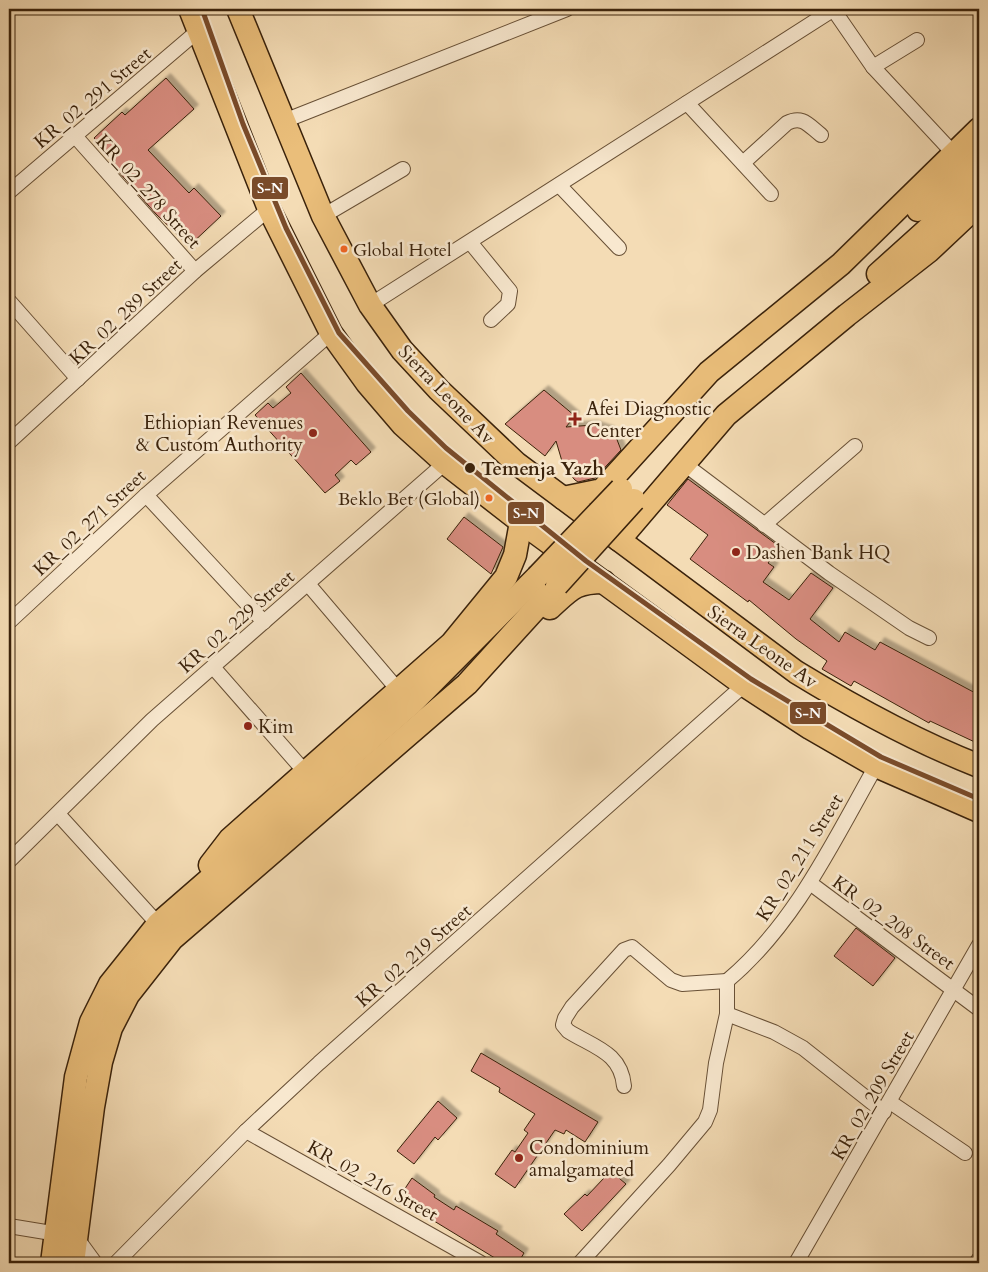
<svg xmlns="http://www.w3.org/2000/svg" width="988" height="1272" font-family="Cardo,serif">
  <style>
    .building { fill: #d88d80; stroke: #3a220b; filter: url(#shadow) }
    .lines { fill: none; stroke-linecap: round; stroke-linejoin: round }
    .minor-casing { stroke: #685036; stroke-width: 16 }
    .primary-casing { stroke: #3a220b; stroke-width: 25 }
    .minor { stroke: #f8e8cf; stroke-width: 14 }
    .primary { stroke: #eabe7a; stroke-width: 22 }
    .primary-bridge-casing { stroke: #3a220b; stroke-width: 25; stroke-linecap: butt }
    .primary-bridge { stroke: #eabe7a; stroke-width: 22 }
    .rail-1-casing { stroke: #f8e8cf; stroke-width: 9 }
    .rail-1 { stroke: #7a4b2a; stroke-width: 5 }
    .bus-dot { fill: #f26522; stroke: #f8e8cf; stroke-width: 2 }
    .poi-dot { fill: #8f2418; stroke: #f8e8cf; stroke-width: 2 }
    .stop-dot { fill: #3a220b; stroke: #f8e8cf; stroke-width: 2 }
    .labels { text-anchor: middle; stroke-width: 5; stroke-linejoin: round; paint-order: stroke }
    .bus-label { font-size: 18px; fill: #3a220b; stroke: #f8e8cf; text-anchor: start }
    .street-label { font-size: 19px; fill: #3a220b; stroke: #f8e8cf }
    .poi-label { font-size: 19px; fill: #3a220b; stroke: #f8e8cf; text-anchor: start }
    .stop-label { font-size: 19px; font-weight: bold; fill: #3a220b; stroke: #f8e8cf; text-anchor: start }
    .line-badge { stroke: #f8e8cf; stroke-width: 2 }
    .badge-label { font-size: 14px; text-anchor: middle; font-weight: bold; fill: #fff }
  </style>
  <defs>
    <filter id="shadow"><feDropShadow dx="4.5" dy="-4.5" stdDeviation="1" flood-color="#0004"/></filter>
  </defs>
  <rect width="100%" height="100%" fill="#f4dcb5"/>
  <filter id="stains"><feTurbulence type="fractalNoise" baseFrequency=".004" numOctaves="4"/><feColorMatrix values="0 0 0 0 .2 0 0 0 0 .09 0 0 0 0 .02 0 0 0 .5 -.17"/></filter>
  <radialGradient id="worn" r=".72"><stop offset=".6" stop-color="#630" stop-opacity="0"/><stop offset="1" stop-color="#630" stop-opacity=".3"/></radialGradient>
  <g class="building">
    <path d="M166,78L194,109L148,150L189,193L194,188L221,216L189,246L156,214L110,162L113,159L94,138L122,112L125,115Z"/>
    <path d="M301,373L371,452L356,465L351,460L335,475L340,481L325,493L255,415L268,403L273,408L291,393L286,387Z"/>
    <path d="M544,390L575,416L566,427L593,425L610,431L616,437L621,450L595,478L578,482L575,480L564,468L556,441L545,456L505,424Z"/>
    <path d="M688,479L780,547L768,563L774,567L763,582L789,600L811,573L833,588L810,619L839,642L845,632L875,650L880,642L979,695V744L930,721L929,723L854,681L851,686L822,669L827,661L796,639L749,600L748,602L690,559L708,535L667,505Z"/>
    <path d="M464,517L503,547L491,574L447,539Z"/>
    <path d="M856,928L895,958L873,986L834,956Z"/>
    <path d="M481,1053L598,1122L585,1142L566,1130L564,1134L555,1130L515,1188L495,1174L512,1150L515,1152L528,1133L524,1130L535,1114L499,1092L500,1088L471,1071Z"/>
    <path d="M438,1101L457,1118L438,1140L435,1137L414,1164L397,1151Z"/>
    <path d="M607,1168L626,1184L582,1231L564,1214L585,1194L587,1196L604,1178L600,1175Z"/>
    <path d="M412,1178L435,1195L434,1197L454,1210L456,1206L498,1231L496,1234L524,1253L518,1263H503L398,1199Z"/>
  </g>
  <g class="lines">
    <g class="minor-casing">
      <g id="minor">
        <path d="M833,9L873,67L955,155"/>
        <path d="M873,67L917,40"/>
        <path d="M687,103L771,194"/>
        <path d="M284,121L567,9"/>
        <path d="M75,136L195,271"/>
        <path d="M743,163L787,123C803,115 809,126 821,135"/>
        <path d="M559,185L619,248"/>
        <path d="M9,192L199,30"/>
        <path d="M323,216L403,169"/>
        <path d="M470,242L510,291L508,304L491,320"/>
        <path d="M9,301L78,379"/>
        <path d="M370,305L834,9"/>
        <path d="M9,442L195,271L269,209"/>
        <path d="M683,463L829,573L909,628L929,638"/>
        <path d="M146,495L264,622"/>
        <path d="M764,525L855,446"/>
        <path d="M308,584L399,691"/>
        <path d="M9,622L146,495L331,333"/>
        <path d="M213,667L306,773"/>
        <path d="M58,814L158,924"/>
        <path d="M9,861L152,720L445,463"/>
        <path d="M810,883L979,1009"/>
        <path d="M727,1014L774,1032L803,1048L884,1112"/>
        <path d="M624,1086C621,1052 593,1047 568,1031L563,1025L565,1018L572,1007L624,950L632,947L671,980L682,984L727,981"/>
        <path d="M890,1102L965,1153"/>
        <path d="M246,1131L481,1263"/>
        <path d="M9,1226L76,1237L95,1263"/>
        <path d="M116,1263L246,1131L319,1063L744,685"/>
        <path d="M580,1263L669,1165L705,1122L710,1110L716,1063L727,1014V981C795,924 833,842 876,766"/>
        <path d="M796,1263L979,945"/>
        <path d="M976,1263L979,1259"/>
      </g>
    </g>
    <g class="primary-casing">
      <g id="primary">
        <path d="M190,9L269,209L331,333L367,383L403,425L445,463L521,522L744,685L810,728L876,766L979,811"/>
        <path d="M238,9L323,216L370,305L402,350L439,390L516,463L796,672C855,708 915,741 979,766"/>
        <path d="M918,210L968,166L979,153"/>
        <path d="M878,274L979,183"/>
        <path d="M563,498L602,490L709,372L841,264L979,129"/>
        <path d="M619,540L726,415L847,315L929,251L979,204"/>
        <path d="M550,608C571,589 575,582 604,582"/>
        <path d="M210,865L230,839L452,643L506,577L515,555L521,522"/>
        <path d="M52,1263L76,1077L91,1022L110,984L158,924L411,704L537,577"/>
        <path d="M73,1263L93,1107L101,1062L111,1028L128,995L172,939L467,684L557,585"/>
      </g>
    </g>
    <use href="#minor" class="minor"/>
    <use href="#primary" class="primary"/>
    <g class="primary-bridge-casing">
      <g id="primary-bridge">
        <path d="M537,577L621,489"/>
        <path d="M557,585L634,500"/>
      </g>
    </g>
    <use href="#primary-bridge" class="primary-bridge"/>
    <g class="rail-1-casing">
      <path id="rail-1" d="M202,9L243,124L286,228L339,333L408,411L446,448L586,561L751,679L881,757L979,799"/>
    </g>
    <use href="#rail-1" class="rail-1"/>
  </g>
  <g class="bus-dot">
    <circle cx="344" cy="249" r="4.5"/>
    <circle cx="489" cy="498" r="4.5"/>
  </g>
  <g class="poi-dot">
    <path d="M572.5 411.5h5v5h5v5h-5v5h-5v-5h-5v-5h5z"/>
    <circle cx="313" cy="433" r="5"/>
    <circle cx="736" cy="552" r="5"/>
    <circle cx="248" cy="726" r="5"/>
    <circle cx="519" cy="1158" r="5"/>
  </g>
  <circle class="stop-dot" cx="470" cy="468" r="6"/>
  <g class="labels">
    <g class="bus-label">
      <text x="353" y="256">Global Hotel</text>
      <text x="480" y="505" text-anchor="end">Beklo Bet (Global)</text>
    </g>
    <g class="street-label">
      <text transform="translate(92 97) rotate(-40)" y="7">KR_02_291 Street</text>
      <text transform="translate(149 191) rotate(48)" y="7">KR_02_278 Street</text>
      <text transform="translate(125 311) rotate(-43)" y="7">KR_02_289 Street</text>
      <text transform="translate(447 394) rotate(46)" y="7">Sierra Leone Av</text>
      <text transform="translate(89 522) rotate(-43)" y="7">KR_02_271 Street</text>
      <text transform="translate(236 621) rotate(-41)" y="7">KR_02_229 Street</text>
      <text transform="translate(763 646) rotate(35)" y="7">Sierra Leone Av</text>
      <text transform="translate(799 857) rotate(-58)" y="7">KR_02_211 Street</text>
      <text transform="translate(894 922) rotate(36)" y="7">KR_02_208 Street</text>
      <text transform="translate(413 955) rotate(-41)" y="7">KR_02_219 Street</text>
      <text transform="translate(872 1095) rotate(-60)" y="7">KR_02_209 Street</text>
      <text transform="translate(373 1180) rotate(29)" y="7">KR_02_216 Street</text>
    </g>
    <g class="poi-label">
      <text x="586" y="415">Afei Diagnostic<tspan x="586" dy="22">Center</tspan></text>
      <text x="303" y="429" text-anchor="end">Ethiopian Revenues<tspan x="303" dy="22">&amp; Custom Authority</tspan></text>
      <text x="746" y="559">Dashen Bank HQ</text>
      <text x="258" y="733">Kim</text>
      <text x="529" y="1154">Condominium<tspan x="529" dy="22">amalgamated</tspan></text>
    </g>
    <g class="stop-label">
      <text x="481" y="475">Temenja Yazh</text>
    </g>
  </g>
  <g class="line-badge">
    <rect x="251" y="176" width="38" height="24" rx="5" fill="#7a4b2a"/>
    <rect x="507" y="501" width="38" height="24" rx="5" fill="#7a4b2a"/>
    <rect x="789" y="701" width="38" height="24" rx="5" fill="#7a4b2a"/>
  </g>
  <g class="badge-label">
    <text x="270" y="193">S-N</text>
    <text x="526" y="518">S-N</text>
    <text x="808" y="718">S-N</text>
  </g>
  <rect width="988" height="1272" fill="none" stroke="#f4dcb5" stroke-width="30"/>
  <rect x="10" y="10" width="968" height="1252" fill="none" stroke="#3a220b" stroke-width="2.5"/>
  <rect x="15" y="15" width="958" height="1242" fill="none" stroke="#3a220b"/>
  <rect width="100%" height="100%" filter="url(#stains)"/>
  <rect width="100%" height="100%" fill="url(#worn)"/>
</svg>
